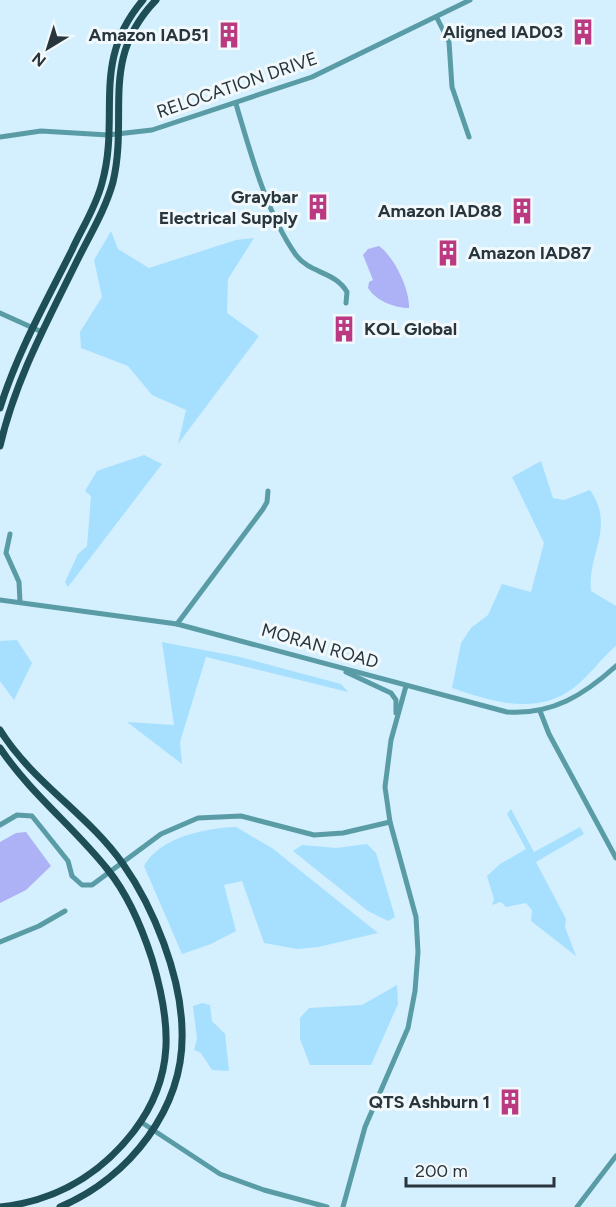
<svg xmlns="http://www.w3.org/2000/svg" width="616" height="1207" font-family="Figtree,sans-serif">
  <style>
    .green { fill: #a7e0ff }
    .water { fill: #acb2f5 }
    .lines { fill: none; stroke-linecap: round; stroke-linejoin: round }
    .minor { stroke: #599ca6; stroke-width: 5 }
    .major { stroke: #1f4f56; stroke-width: 7 }
    .labels { text-anchor: middle; stroke-width: 6; stroke-linejoin: round; paint-order: stroke }
    .poi-label { font-size: 18px; font-weight: bold; fill: #28353c; stroke: #f2f9fc; text-anchor: end }
    .street-label { font-size: 18px; fill: #28353c; stroke: #f2f9fc }
  </style>
  <rect width="100%" height="100%" fill="#d4effe"/>
  <g class="green">
    <path d="M111,231L118,249L149,268L236,240L254,238L228,279L227,313L259,336L178,444L186,410L152,395L128,366L81,348L80,332L102,297L94,260Z"/>
    <path d="M144,455L162,464L68,587L65,582L78,554L87,546L91,496L85,491L97,471Z"/>
    <path d="M541,461L553,498L564,500L590,490C616,527 587,554 591,591L616,606V646C600,659 589,677 572,689C535,716 491,701 452,688L461,643L471,628L488,615L502,584L531,592L544,543L512,477Z"/>
    <path d="M17,640L32,663L14,700L0,681V641Z"/>
    <path d="M162,642L240,657L341,684L348,692L206,657L180,742L182,764L127,722L174,725Z"/>
    <path d="M511,809L534,852L580,827L584,834L536,862L566,919L565,927L576,956L531,921L532,910L526,903L506,907L501,902L492,905L494,899L487,876L500,864L526,849L507,814Z"/>
    <path d="M236,827L272,848L378,933L318,947L297,949L264,943L242,881L224,885L236,931L211,944L182,954L144,866C160,837 205,828 236,827Z"/>
    <path d="M367,844L376,853L395,917L388,921L368,911L293,851L302,845L336,848Z"/>
    <path d="M397,985L398,1004L371,1065H310L300,1039V1018L309,1008L362,1005Z"/>
    <path d="M202,1003L210,1005L212,1021L225,1034L229,1071L212,1070L201,1053L194,1050L197,1039L193,1006Z"/>
  </g>
  <g class="water">
    <path d="M379,246C394,257 410,289 409,308C395,308 376,301 368,288L369,282L373,280L363,255L368,249Z"/>
    <path d="M26,832L51,866L26,890L0,903V842L16,833Z"/>
  </g>
  <g class="lines">
    <g class="minor">
      <path d="M437,18L449,42L452,87L469,137"/>
      <path d="M236,104C250,151 267,215 296,255C310,274 335,271 347,292L346,303"/>
      <path d="M0,137L41,131L108,135L152,130L312,77L470,0"/>
      <path d="M0,313L42,332"/>
      <path d="M10,534L6,553L19,582L20,602"/>
      <path d="M0,600L177,624L507,712C552,715 584,695 616,666"/>
      <path d="M177,624L263,509L267,502L268,491"/>
      <path d="M346,672L391,693L396,700V713"/>
      <path d="M540,711L549,734L616,858"/>
      <path d="M0,825L17,815L32,816L68,861L72,876L82,885H92L161,834L198,818L241,816L314,835L343,833L390,822"/>
      <path d="M0,942L39,926L65,911"/>
      <path d="M141,1122L220,1174L264,1190L327,1207"/>
      <path d="M343,1207L365,1127L408,1028L415,991L418,952L416,917L390,822L385,787L391,740L406,686"/>
      <path d="M577,1207L616,1156"/>
    </g>
    <g class="major">
      <path d="M0,408C17,353 46,302 72,250C82,228 96,207 102,183C121,115 90,62 143,0"/>
      <path d="M0,446C15,381 46,324 75,265C88,238 105,211 113,182C129,114 99,59 156,0"/>
      <path d="M0,730C33,783 88,814 123,864C154,908 181,976 182,1030C185,1108 129,1178 60,1207"/>
      <path d="M0,748C30,793 75,828 108,870C129,896 142,928 152,959C171,1022 176,1076 134,1131C100,1175 55,1201 0,1207"/>
    </g>
  </g>
  <defs>
    <g id="building-bare" transform="scale(2.07)"><path d="M-4-6H4V6H1V3H-1V6H-4ZM-2.5-4.3h1.7v1.8h-1.7ZM.8-4.3h1.7v1.8H.8ZM-2.5-1h1.7V.8h-1.7ZM.8-1h1.7V.8H.8Z" fill="#bb3980" stroke="#f2f9fc" stroke-width="2.5" paint-order="stroke"/></g>
  </defs>
  <g fill-rule="evenodd">
    <use href="#building-bare" x="583" y="32"/>
    <use href="#building-bare" x="229" y="35"/>
    <use href="#building-bare" x="318" y="207"/>
    <use href="#building-bare" x="522" y="211"/>
    <use href="#building-bare" x="448" y="253"/>
    <use href="#building-bare" x="344" y="329"/>
    <use href="#building-bare" x="510" y="1102"/>
  </g>
  <g class="labels">
    <g class="poi-label">
      <text x="563" y="38">Aligned IAD03</text>
      <text x="209" y="41">Amazon IAD51</text>
      <text x="298" y="203">Graybar<tspan x="298" dy="21">Electrical Supply</tspan></text>
      <text x="502" y="217">Amazon IAD88</text>
      <text x="468" y="259" text-anchor="start">Amazon IAD87</text>
      <text x="364" y="335" text-anchor="start">KOL Global</text>
      <text x="490" y="1108">QTS Ashburn 1</text>
    </g>
    <g class="street-label">
      <text transform="translate(237 85) rotate(-19)" y="6">RELOCATION DRIVE</text>
      <text transform="translate(320 646) rotate(16)" y="6">MORAN ROAD</text>
    </g>
  </g>
  <g transform="translate(48 48) rotate(218)" stroke="#f2f9fc" stroke-width="4.5" paint-order="stroke">
  <path d="M0-4.5L10 22L0 15L-10 22Z" fill="#28353c"/>
  <text y="-9" font-size="16" font-weight="bold" text-anchor="middle" fill="#28353c">N</text>
  </g>
  <path d="M406 1177v9h148v-9" fill="none" stroke="#28353c" stroke-width="3"/>
  <text x="415" y="1177" font-size="18" fill="#28353c" stroke="#f2f9fc" stroke-width="4.5" paint-order="stroke">200 m</text>
</svg>
